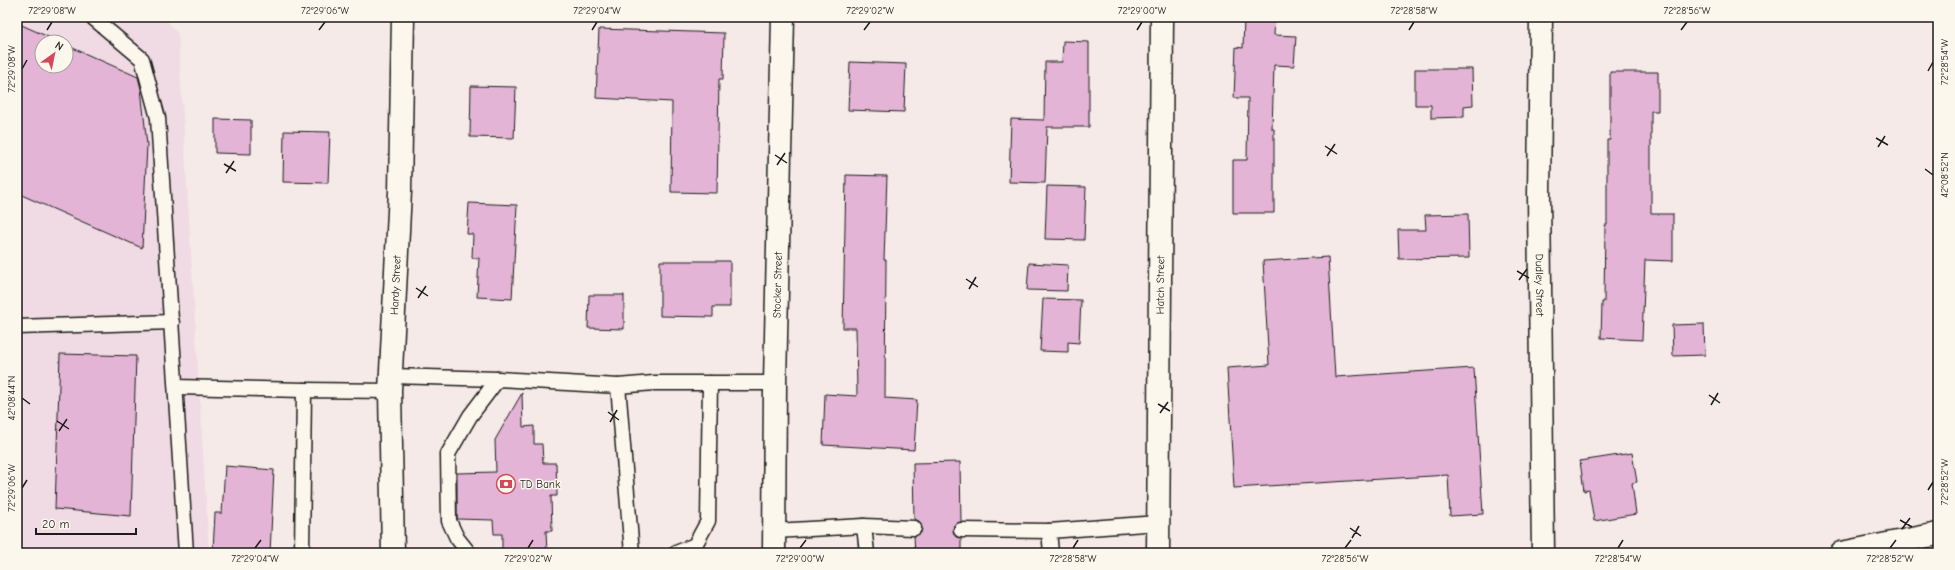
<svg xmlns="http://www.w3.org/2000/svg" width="1955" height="570" font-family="'Comic Neue',sans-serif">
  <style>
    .built { fill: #f0dae3; fill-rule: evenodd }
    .building { fill: #e3b4d6; stroke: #1c1c1c }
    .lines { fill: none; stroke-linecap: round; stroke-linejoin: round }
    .lane-casing { stroke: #1c1c1c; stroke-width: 17 }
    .street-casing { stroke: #1c1c1c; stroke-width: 25 }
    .primary-casing { stroke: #1c1c1c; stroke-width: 25 }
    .lane { stroke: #fbf7ec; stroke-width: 14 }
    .street { stroke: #fbf7ec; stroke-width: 22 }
    .primary { stroke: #fbf7ec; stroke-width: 22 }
    .ticks { fill: none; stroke: #1c1c1c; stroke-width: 1.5 }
    .labels { text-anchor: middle; stroke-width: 3; stroke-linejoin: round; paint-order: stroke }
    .street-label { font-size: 11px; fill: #1c1c1c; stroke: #fbf7ec }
    .poi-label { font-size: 11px; fill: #1c1c1c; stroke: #fbf7ec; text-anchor: start }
    .neatline { fill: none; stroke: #1c1c1c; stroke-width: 1.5 }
    .ticks-label { font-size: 10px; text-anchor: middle; fill: #1c1c1c }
  </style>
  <rect width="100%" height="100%" fill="#f6eae8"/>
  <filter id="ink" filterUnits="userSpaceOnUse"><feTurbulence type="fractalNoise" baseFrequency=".025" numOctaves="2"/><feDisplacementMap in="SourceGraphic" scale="8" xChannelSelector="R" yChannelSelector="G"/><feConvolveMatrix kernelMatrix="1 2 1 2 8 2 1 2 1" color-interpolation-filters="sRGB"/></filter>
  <g filter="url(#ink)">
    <path class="built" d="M17,17H164L178,34L209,553H17ZM42,42H66V66H42Z"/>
    <g class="building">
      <path d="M1244,17H1275L1274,35L1296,36L1294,66L1274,65L1272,129H1274V213H1233V160H1247L1248,98H1234L1236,47L1243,48Z"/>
      <path d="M17,23L60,42H42V66H66V45L138,77L141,89L147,145L142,248L17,193Z"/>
      <path d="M599,29L724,33L723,79H719L717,193L671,192L672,102L596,98Z"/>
      <path d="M1063,41L1089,42V127H1047L1045,183L1009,182L1011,119L1044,120L1045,62H1062Z"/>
      <path d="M850,62L906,64L904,112L848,110Z"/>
      <path d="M1415,69H1472L1473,105L1464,106V117L1431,118V105H1415Z"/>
      <path d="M1610,72H1658V111H1651V214H1673V261L1645,260L1642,340L1601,338L1602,302H1604L1605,225H1607V140H1610Z"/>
      <path d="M471,86L516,87L514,138L470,137Z"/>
      <path d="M215,119L251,120V154L215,153Z"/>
      <path d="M284,131L330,132L328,183L283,182Z"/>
      <path d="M846,175L887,176L884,260H886L885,398L917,400L914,450L823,445L825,394L857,396L856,328H843Z"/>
      <path d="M1047,186L1086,187L1084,240L1045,239Z"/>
      <path d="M469,203L517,205L512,299L477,297L479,258H472L473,234H467Z"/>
      <path d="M1468,214L1469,258L1399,259L1398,230H1426L1425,215Z"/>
      <path d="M1328,257L1335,377L1474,368L1483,514L1450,516L1448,475L1234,488L1227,368L1269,365L1263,261Z"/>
      <path d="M660,261H730V307H713V317L660,316Z"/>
      <path d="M1029,263L1068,265L1067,291L1027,290Z"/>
      <path d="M589,295H624V329L588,328Z"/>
      <path d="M1043,299L1081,300L1079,343L1068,342V352L1040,351Z"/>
      <path d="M1704,324L1705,355L1673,356L1672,325Z"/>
      <path d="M60,354L136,356L131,516L55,509Z"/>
      <path d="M522,393L523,427L534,426V444H542L543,463H556L557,496H551L552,531H546L547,553H502V534H494L493,520L457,519V473L496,472L495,440Z"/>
      <path d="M1632,453L1637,482L1632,483L1636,514L1594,521L1589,490L1584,491L1580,461Z"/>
      <path d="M960,462L961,522L954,525L953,530L956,537L961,538V553H915L914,536L921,533L922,528L919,521L914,519L913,463Z"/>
      <path d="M225,466L274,470L270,553H223V551L213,550L215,513H222Z"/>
    </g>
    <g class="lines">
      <g class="lane-casing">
        <g id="lane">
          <path d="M92,17L142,59L158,118L186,553"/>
          <path d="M17,327L172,322"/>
          <path d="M391,376L498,379L618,386L654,383H775"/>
          <path d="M618,386L632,553"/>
          <path d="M176,387L304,390"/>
          <path d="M864,526L914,528"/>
          <path d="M961,530L1049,531"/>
          <path d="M774,531L864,526L867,553"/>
          <path d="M302,553L304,390L390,391"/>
          <path d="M469,553L457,538L449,521L448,454L470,416L498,379"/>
          <path d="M676,553L695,545L708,521L710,383"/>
          <path d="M1051,553L1049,531L1158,523"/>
        </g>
      </g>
      <g class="street-casing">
        <g id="street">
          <path id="s1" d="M1541,17L1539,195L1543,553"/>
          <path id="s2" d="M393,553L390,391L400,191L403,17"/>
          <path id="s3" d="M774,553L775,383L783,17"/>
          <path id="s4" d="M1158,553L1162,17"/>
        </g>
      </g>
      <g class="primary-casing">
        <path id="primary" d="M1841,553L1938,534"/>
      </g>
      <use href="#lane" class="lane"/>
      <use href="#street" class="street"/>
      <use href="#primary" class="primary"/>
    </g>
  </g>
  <path class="ticks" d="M47,30L52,22M319,30L325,22M592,30L597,22M864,30L870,22M1137,30L1142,22M1409,30L1414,22M1681,30L1687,22M22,69L27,60M1928,71L1933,62M1876,138L1888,145M1325,146L1337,154M1878,147L1885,136M775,155L787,163M1327,156L1335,144M224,164L236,171M777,165L785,153M1925,169L1933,175M226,173L234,161M1517,271L1529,278M966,279L978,287M1519,280L1527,269M416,288L428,296M969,289L976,277M418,298L426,286M1709,395L1720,403M22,398L30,404M1158,404L1170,411M1711,405L1718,393M608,412L619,420M1160,413L1168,402M57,421L69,429M610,422L617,410M59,431L67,419M22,488L27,480M1928,490L1933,482M1900,520L1912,527M1350,528L1361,536M1902,529L1910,518M1352,538L1359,526M255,548L261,540M528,548L533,540M800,548L806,540M1073,548L1078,540M1345,548L1351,540M1618,548L1623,540M1890,548L1896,540"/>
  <defs>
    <g id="bank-ring" transform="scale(1)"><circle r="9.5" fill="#fbf7ec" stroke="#d1495b" stroke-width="1.5"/><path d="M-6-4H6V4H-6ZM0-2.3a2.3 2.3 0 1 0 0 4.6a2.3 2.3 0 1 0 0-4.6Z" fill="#d1495b"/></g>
  </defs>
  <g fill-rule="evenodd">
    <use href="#bank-ring" x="506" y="484"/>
  </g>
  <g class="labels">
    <g class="street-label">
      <text dy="4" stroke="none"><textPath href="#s2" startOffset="268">Hardy Street</textPath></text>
      <text dy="4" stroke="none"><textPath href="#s3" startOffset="268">Stocker Street</textPath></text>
      <text dy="4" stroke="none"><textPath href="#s4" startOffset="268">Hatch Street</textPath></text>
      <text dy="4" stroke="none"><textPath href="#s1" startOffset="268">Dudley Street</textPath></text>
    </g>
    <g class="poi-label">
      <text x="520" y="488">TD Bank</text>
    </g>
  </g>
  <rect width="1955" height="570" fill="none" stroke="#fbf7ec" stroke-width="44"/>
  <g transform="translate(54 54) rotate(33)"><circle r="19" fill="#fbf7ec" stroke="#a29f99"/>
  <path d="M0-3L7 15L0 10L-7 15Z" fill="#d1495b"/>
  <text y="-6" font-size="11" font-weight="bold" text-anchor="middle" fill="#1c1c1c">N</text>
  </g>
  <path d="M36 528v6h100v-6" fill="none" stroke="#1c1c1c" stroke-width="2"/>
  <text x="42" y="528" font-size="12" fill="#1c1c1c" stroke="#fbf7ec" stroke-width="3" paint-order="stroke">20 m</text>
  <rect x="22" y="22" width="1911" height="526" class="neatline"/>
  <g class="ticks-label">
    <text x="52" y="14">72°29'08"W</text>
    <text x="325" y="14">72°29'06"W</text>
    <text x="597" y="14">72°29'04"W</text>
    <text x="870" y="14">72°29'02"W</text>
    <text x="1142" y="14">72°29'00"W</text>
    <text x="1414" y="14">72°28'58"W</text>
    <text x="1687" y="14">72°28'56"W</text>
    <text transform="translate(1944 62) rotate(-90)" y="4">72°28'54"W</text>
    <text transform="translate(11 69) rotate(-90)" y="4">72°29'08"W</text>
    <text transform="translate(1944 175) rotate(-90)" y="4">42°08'52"N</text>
    <text transform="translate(11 398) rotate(-90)" y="4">42°08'44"N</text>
    <text transform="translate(1944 482) rotate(-90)" y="4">72°28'52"W</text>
    <text transform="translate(11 488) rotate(-90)" y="4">72°29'06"W</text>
    <text x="255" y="562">72°29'04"W</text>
    <text x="528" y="562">72°29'02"W</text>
    <text x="800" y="562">72°29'00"W</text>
    <text x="1073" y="562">72°28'58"W</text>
    <text x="1345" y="562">72°28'56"W</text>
    <text x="1618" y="562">72°28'54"W</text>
    <text x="1890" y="562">72°28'52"W</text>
  </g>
</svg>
